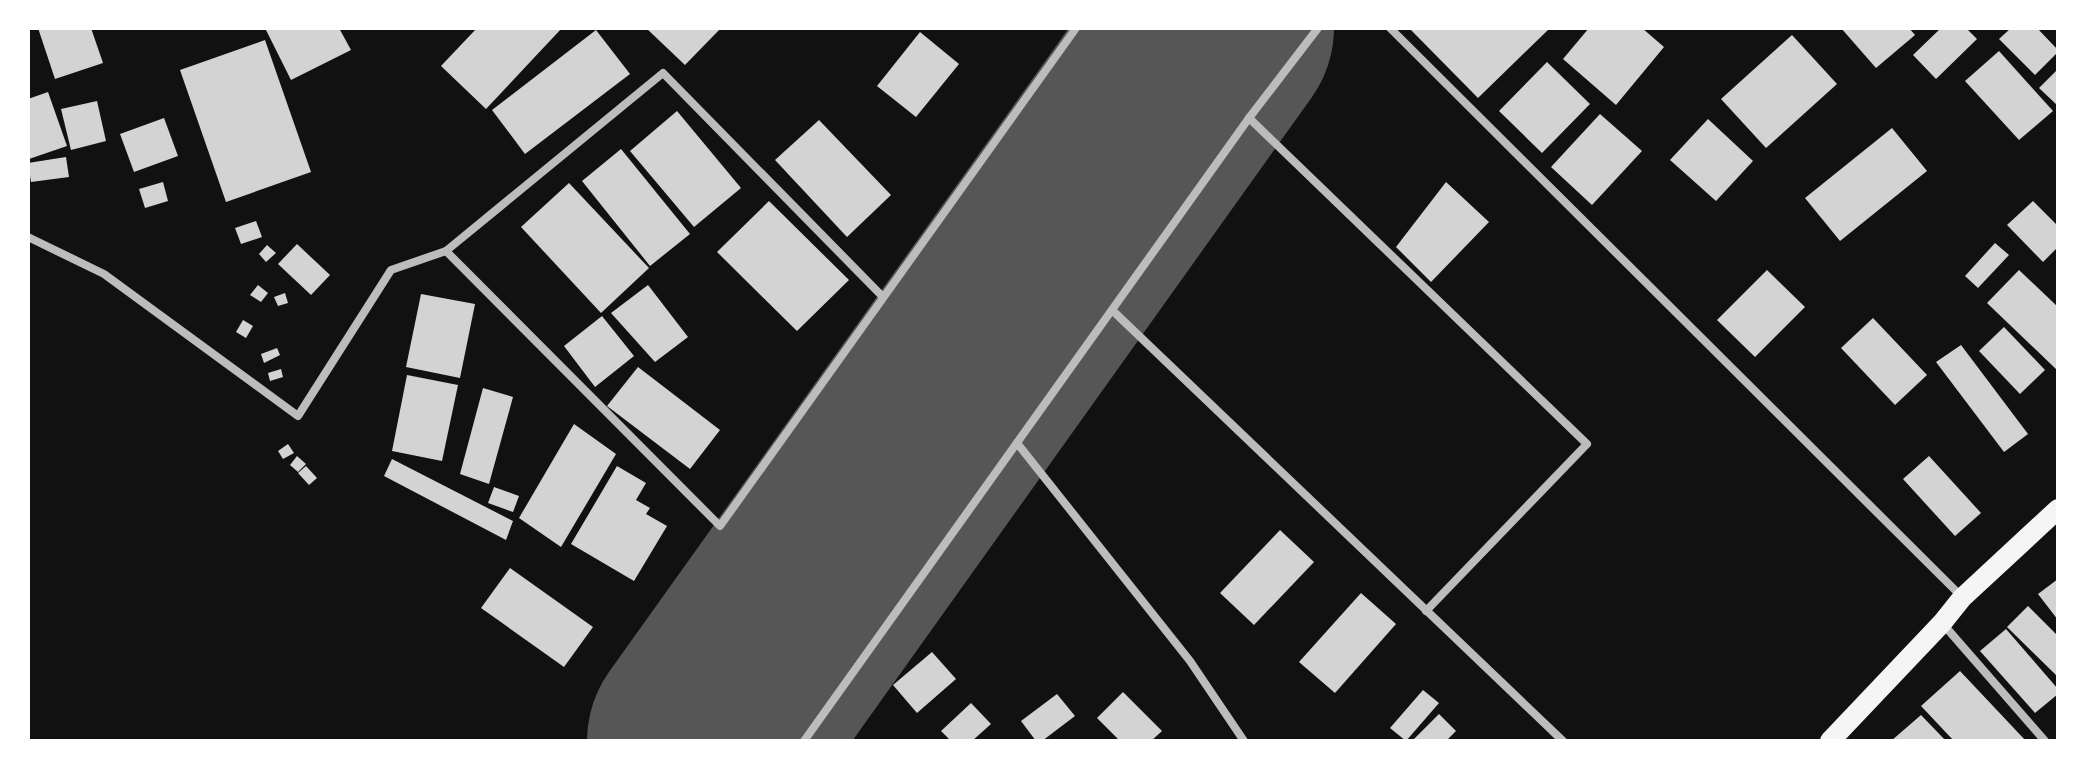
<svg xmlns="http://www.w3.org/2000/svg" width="2086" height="769" font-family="'Public Sans',sans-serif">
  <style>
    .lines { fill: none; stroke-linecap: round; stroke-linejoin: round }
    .runway { stroke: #565656; stroke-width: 238 }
    .building { fill: #d3d3d3 }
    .minor { stroke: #bcbcbc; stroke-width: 8 }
    .primary { stroke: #f5f5f5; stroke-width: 20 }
  </style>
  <rect width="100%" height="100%" fill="#111"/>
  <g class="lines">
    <path class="runway" d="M706,741L1215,28"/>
  </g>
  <g class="building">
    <path d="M38,28H91L103,63L55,79Z"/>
    <path d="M265,28H339L351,50L291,80Z"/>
    <path d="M477,28H562L486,109L441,66Z"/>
    <path d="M646,28H721L685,65Z"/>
    <path d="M1409,28H1550L1478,98Z"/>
    <path d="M1589,28H1642L1664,47L1616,105L1563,59Z"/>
    <path d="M1841,28H1909L1915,35L1876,68Z"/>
    <path d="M1941,28H1966L1977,39L1936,79L1913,55Z"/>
    <path d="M2011,28H2037L2058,50V52L2035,75L1999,39Z"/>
    <path d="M596,30L630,74L525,154L492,110Z"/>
    <path d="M920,32L959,64L916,117L877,86Z"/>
    <path d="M1792,35L1837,84L1766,148L1721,99Z"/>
    <path d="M265,40L311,172L226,202L180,70Z"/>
    <path d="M1999,51L2053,111L2019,140L1965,81Z"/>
    <path d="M1547,62L1590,104L1542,153L1499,111Z"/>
    <path d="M2058,69V106L2039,88Z"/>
    <path d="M48,92L67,146L29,159L28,99Z"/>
    <path d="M97,101L106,141L71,150L61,109Z"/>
    <path d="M677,111L741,188L694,227L630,151Z"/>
    <path d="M1600,114L1642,151L1592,205L1551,167Z"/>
    <path d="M164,118L178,156L134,172L120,134Z"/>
    <path d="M1708,119L1753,161L1716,201L1670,160Z"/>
    <path d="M819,120L891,195L847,237L775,160Z"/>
    <path d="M1892,128L1927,171L1840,241L1805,198Z"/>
    <path d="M621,149L690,234L650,266L582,181Z"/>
    <path d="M66,157L69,177L31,182L28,163Z"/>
    <path d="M163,182L168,201L145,208L139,189Z"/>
    <path d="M1446,182L1489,222L1431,282L1396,247Z"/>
    <path d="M569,183L649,268L601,313L521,227Z"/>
    <path d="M769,201L849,280L797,331L717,252Z"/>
    <path d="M2033,201L2058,226V247L2043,262L2007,225Z"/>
    <path d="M256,221L262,237L241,244L235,228Z"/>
    <path d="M1995,243L2009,255L1978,288L1965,276Z"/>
    <path d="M297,244L330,275L311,295L278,264Z"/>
    <path d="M267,245L276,253L266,262L259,254Z"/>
    <path d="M1767,270L1805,307L1755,357L1717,320Z"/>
    <path d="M2019,270L2058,307V371L1987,303Z"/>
    <path d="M258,285L268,293L261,302L250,295Z"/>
    <path d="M648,285L688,337L655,362L611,313Z"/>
    <path d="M285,293L288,303L278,306L274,297Z"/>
    <path d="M421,294L475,304L460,378L406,367Z"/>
    <path d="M602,316L634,356L595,387L564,346Z"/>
    <path d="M1873,318L1927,375L1895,405L1841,348Z"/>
    <path d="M243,320L253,326L246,338L236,332Z"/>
    <path d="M2004,327L2045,370L2020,394L1979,351Z"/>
    <path d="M1961,345L2028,434L2004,452L1936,362Z"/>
    <path d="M277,348L280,355L264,363L261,354Z"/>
    <path d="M638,367L720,430L690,469L607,406Z"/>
    <path d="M281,369L283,377L270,381L268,373Z"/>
    <path d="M407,375L458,385L442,461L392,451Z"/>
    <path d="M483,388L513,397L489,484L460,474Z"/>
    <path d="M574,424L616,454L561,547L519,518Z"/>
    <path d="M288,444L294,453L283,459L278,451Z"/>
    <path d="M297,456L306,464L298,472L290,465Z"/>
    <path d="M1929,456L1981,513L1955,536L1903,479Z"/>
    <path d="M392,459L513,521L506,540L384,476Z"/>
    <path d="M306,466L317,478L309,485L298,473Z"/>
    <path d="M617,466L646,483L636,500L650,508L646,514L667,526L634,581L571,544Z"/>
    <path d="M494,487L519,496L513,512L488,503Z"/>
    <path d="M1280,530L1314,562L1254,625L1220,593Z"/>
    <path d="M510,568L593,627L564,667L481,608Z"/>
    <path d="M2058,579V620L2038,594Z"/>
    <path d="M1361,593L1396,624L1335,693L1299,662Z"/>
    <path d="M2028,606L2058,636V677L2007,627Z"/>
    <path d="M2006,629L2058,689V694L2035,713L1980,651Z"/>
    <path d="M932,652L956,679L917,713L893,685Z"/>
    <path d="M1960,671L2026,741H1954L1921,706Z"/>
    <path d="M1423,690L1439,703L1406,741L1390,728Z"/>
    <path d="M1123,692L1162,731L1151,741H1120L1097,718Z"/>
    <path d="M1057,694L1075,716L1042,741H1036L1021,721Z"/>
    <path d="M971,703L991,724L972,741H951L941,731Z"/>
    <path d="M1439,714L1456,731L1446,741H1412Z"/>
    <path d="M1921,715L1946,741H1891Z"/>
  </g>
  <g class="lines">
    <g class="minor">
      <path d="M1390,28L1962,597"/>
      <path d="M1249,118L1587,444L1426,611"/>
      <path d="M28,237L104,274L298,416L391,270L446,251L663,73L883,297"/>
      <path d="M446,251L720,526L1076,28"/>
      <path d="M1112,310L1563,741"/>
      <path d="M1017,443L1190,661L1244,741"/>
      <path d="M1943,624L2045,741"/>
      <path d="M804,741L1249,118L1318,28"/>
    </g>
    <path class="primary" d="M1830,741L1942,623L1962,598L2058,509"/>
  </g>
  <rect width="2086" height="769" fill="none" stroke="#ffffff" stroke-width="60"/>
</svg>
